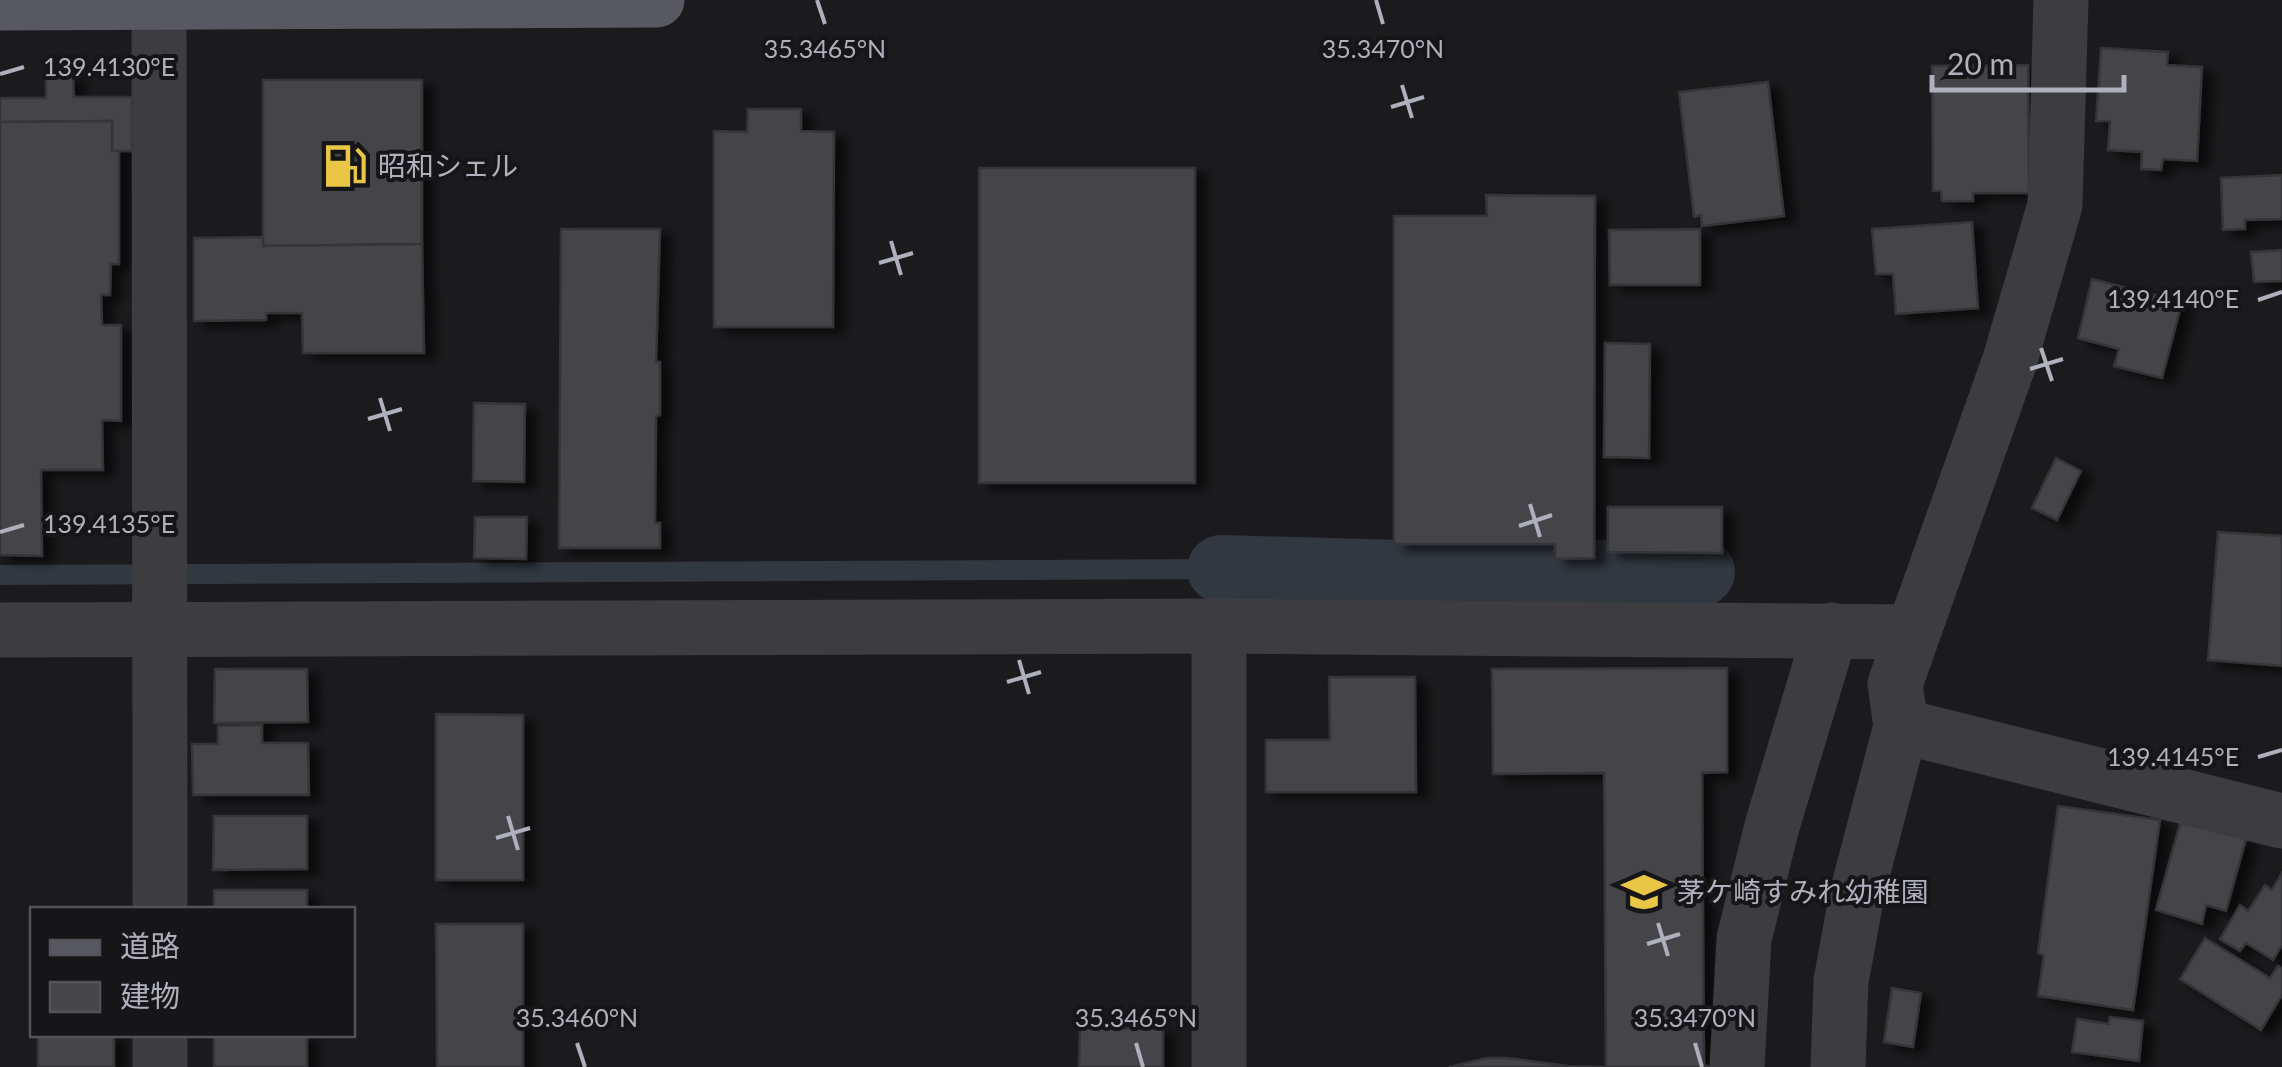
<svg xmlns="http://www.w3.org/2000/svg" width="2282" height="1067" font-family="Lato,'Noto Sans JP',sans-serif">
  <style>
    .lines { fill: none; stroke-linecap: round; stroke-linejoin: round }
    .stream { stroke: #313840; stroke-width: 20 }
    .canal { stroke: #313840; stroke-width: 68 }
    .building { fill: #45454a; stroke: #353538; stroke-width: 2.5; filter: url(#shadow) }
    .minor { stroke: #3c3c41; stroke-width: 55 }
    .major { stroke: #585960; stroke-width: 55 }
    .ticks { fill: none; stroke: #aeb0bb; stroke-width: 4 }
    .labels { text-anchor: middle; stroke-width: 8; stroke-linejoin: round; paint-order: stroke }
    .poi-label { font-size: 28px; fill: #aeb0bb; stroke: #161518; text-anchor: start }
    .ticks-label { font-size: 25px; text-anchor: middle; fill: #aeb0bb; stroke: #161518; stroke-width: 8; stroke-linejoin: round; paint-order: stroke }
  </style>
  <defs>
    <filter id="shadow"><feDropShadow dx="11" dy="6" stdDeviation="5" flood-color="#0009"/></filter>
  </defs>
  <rect width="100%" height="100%" fill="#1b1a1d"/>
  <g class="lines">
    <path class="stream" d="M0,575L1221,569"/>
    <path class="canal" d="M1221,569L1473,576L1701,572"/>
  </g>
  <g class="building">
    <path d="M2101,48L2168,52L2167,65L2202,67L2197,161L2163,159L2161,170L2141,169L2142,152L2108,150L2110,121H2096Z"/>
    <path d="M2028,65L2029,193H1973V201H1942L1941,191H1933L1932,66Z"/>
    <path d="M73,75L74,97H132V151H112V121L0,122V98H46V76Z"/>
    <path d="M263,80H422V244L263,246Z"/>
    <path d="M1768,82L1784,216L1702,226L1701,215L1694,217L1679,92Z"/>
    <path d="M748,109H801V131L834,132L833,327H714V131L747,132Z"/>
    <path d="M112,121V151H119V264H111L110,295H101L102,325H121V421L102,420L103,470H41L42,556L0,555V122Z"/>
    <rect x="979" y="168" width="216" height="315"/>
    <path d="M2282,175V219L2245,220V229L2223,230L2221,178Z"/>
    <path d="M1486,195L1595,196L1594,558L1555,559V544H1394V216H1487Z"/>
    <path d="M1972,222L1978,308L1896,314L1893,274H1876L1872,229Z"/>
    <path d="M561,229H660L656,362H660V415L656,416L655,523H660V548H559Z"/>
    <path d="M1700,229V285H1610L1609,230Z"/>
    <path d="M263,237V246L422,244L424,353H303L302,313H266V320L194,321V238Z"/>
    <path d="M2282,250V281L2254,282L2251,252Z"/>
    <path d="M2092,279L2182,302L2162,378L2114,366L2119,349L2078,338Z"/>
    <path d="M1605,343L1650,344L1649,458L1604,457Z"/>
    <path d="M474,403L525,404L524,482L473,481Z"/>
    <path d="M2056,458L2081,471L2057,520L2032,508Z"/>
    <path d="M1608,507H1722V553L1608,552Z"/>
    <path d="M475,517H527L526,559L474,558Z"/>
    <path d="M2218,532L2282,536V666L2208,660Z"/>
    <path d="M1727,668V772L1702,773L1704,1065L1710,1067H1449L1487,1058H1508L1568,1066L1606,1067L1604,773L1493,774L1492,669Z"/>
    <path d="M215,669H307L308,722L214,723Z"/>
    <path d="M1329,677H1415L1416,792H1266V740H1330Z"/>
    <path d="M436,714L523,715V880H436Z"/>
    <path d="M262,725V743H308L309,795H193L192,744H218V726Z"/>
    <path d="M2058,806L2160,820L2133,1010L2038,996L2044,955L2038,953Z"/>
    <path d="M214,816H307V869L213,870Z"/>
    <path d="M2181,820L2246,839L2226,911L2206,905L2202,924L2156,910Z"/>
    <path d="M2282,873V945L2273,960L2246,943L2240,951L2220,939L2240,905L2248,911L2265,885L2272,890Z"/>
    <rect x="214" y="890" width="93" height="20"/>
    <path d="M436,924H523V1067H437Z"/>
    <path d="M2205,938L2270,978L2278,966L2282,968V995L2261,1030L2180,979Z"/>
    <path d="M1892,988L1921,993L1913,1047L1884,1042Z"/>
    <path d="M2110,1017L2143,1021L2139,1061L2072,1052L2077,1019L2109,1024Z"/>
    <path d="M1080,1028L1163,1029V1067H1079Z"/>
    <rect x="38" y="1034" width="76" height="33"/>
    <path d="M307,1034V1067H214V1035Z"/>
  </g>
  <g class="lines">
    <g class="minor">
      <path d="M159,3L160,910"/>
      <path d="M0,630L1219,626L1913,632"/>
      <path d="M1901,726L2282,821"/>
      <path d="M160,1034V1067"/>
      <path d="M1219,1067V626"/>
      <path d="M1737,1067L1744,939L1772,826L1831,630"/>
      <path d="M1838,1067L1841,981L1857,894L1901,726L1895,684L2010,360L2055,205L2061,0"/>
    </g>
    <path class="major" d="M0,3L657,0"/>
  </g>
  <path class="ticks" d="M817,0L825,24M1376,0L1383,24M0,74L24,67M1402,85L1412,118M1391,107L1424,97M891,241L901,275M879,263L913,253M2258,300L2282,292M2041,348L2052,381M2030,369L2063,359M380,398L390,431M368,419L402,409M1530,504L1540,537M1519,526L1552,515M0,532L24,525M1019,660L1029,694M1007,682L1041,672M2258,757L2282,750M508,816L518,850M496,838L530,828M1658,923L1668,956M1647,944L1680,934M577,1043L585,1067M1136,1043L1143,1067M1695,1043L1702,1067"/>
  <defs>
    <g id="fuel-bare" transform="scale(3.45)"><path d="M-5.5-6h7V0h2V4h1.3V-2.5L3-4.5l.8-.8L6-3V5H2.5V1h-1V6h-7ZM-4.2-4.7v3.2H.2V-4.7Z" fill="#e9c646" stroke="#161518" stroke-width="2.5" paint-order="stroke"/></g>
    <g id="school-bare" transform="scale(3.45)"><path d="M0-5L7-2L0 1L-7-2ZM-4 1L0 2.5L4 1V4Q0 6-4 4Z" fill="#e9c646" stroke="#161518" stroke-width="2.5" paint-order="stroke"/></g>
  </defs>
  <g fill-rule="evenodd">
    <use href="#fuel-bare" x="345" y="166"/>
    <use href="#school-bare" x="1644" y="892"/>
  </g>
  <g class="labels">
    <g class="poi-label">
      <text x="378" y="176">昭和シェル</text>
      <text x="1677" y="902">茅ケ崎すみれ幼稚園</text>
    </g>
  </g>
  <g class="ticks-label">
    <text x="825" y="58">35.3465°N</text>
    <text x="1383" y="58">35.3470°N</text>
    <text x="109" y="76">139.4130°E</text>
    <text x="2173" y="308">139.4140°E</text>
    <text x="109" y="533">139.4135°E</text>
    <text x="2173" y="766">139.4145°E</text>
    <text x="577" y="1027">35.3460°N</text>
    <text x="1136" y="1027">35.3465°N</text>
    <text x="1695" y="1027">35.3470°N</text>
  </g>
  <rect x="30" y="907" width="325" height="130" fill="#161518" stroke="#535359" stroke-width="2.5"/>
  <rect x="50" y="940" width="50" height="15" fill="#585960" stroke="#535359" stroke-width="2.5"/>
  <text x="120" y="957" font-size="30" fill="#aeb0bb">道路</text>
  <rect x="50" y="982" width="50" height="30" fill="#45454a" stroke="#535359" stroke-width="2.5"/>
  <text x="120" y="1007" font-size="30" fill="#aeb0bb">建物</text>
  <path d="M1932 75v15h192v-15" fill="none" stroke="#aeb0bb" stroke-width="5"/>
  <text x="1947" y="75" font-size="30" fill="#aeb0bb" stroke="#161518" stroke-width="8" paint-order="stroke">20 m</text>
</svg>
